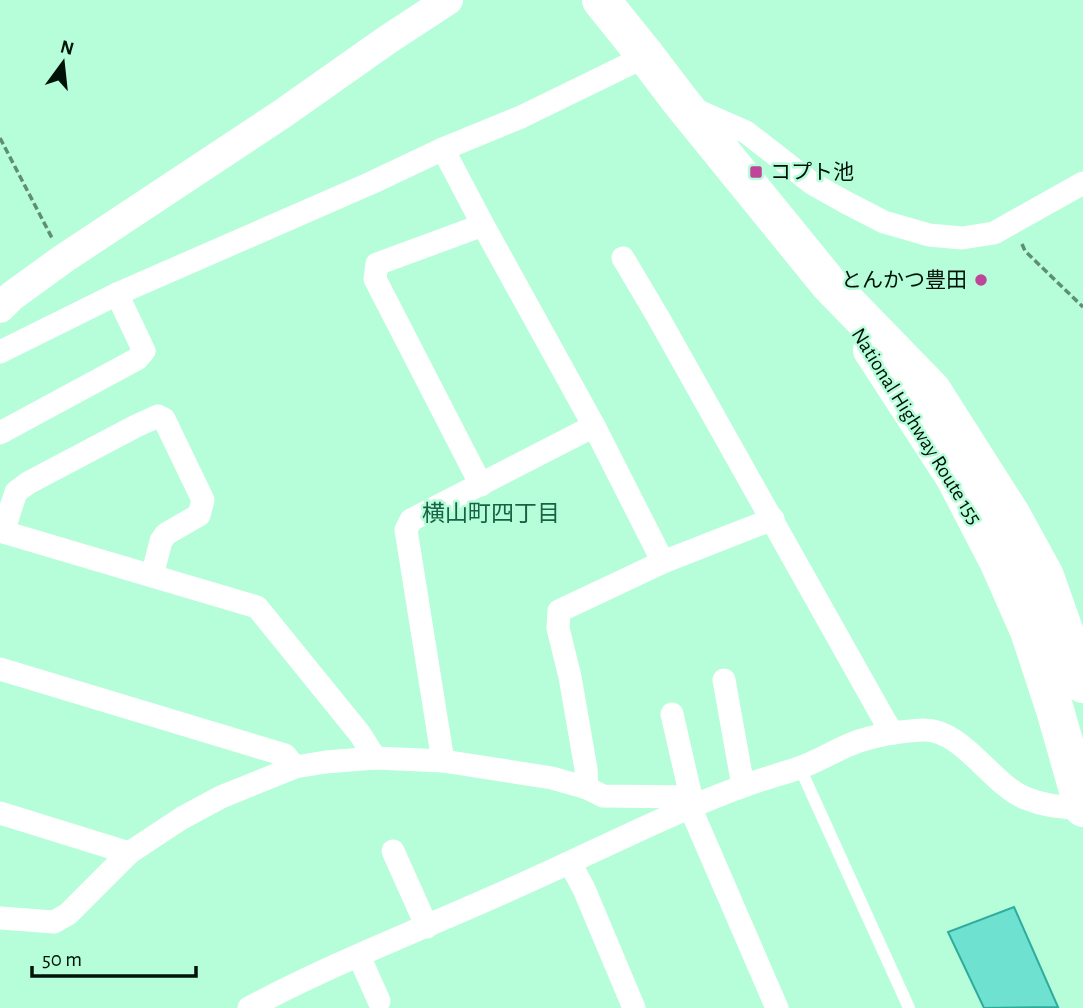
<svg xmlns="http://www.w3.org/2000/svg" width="1083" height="1008" font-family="'Alegreya Sans','Noto Sans JP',sans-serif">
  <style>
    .building { fill: #6ee1d0; stroke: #30ac9c; stroke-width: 2 }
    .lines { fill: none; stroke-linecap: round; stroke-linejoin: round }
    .path { stroke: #5f8d75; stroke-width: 3.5; stroke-dasharray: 7 3.5; stroke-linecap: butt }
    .service { stroke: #fff; stroke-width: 12 }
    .minor { stroke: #fff; stroke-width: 23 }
    .tertiary { stroke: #fff; stroke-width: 30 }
    .trunk { stroke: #fff; stroke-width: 38 }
    .poi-dot { fill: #bf4598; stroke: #b6fdd9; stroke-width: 2.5 }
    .labels { text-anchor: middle; stroke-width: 5; stroke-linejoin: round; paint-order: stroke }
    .poi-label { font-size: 21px; fill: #001308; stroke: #b6fdd9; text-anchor: start }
    .street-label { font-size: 21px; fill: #001308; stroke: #b6fdd9 }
    .neighbourhood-label { font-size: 23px; fill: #186346; stroke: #b6fdd9 }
  </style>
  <rect width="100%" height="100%" fill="#b6fdd9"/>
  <path class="building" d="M1014,907L1058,1007L984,1008L948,932Z"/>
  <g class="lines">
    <g class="path">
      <path d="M0,138L52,238"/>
      <path d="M1022,244L1025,251L1083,307"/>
    </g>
    <path class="service" d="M800,768L909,1008"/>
    <g class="minor">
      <path d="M696,110L746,132L813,184L847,203L884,222L929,235L962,238L994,233L1083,183"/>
      <path d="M623,258L658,317L886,723L894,733"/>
      <path d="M0,352L117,294L371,183L443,149L521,117L646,56"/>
      <path d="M594,426L663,562"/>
      <path d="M0,433L137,359L144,351L117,294"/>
      <path d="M481,485L375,279L377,264L483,225"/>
      <path d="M0,531L257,607L360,734L375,758"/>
      <path d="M3,532L16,492L28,483L136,426L158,416L164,419L203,500L199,515L166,534L161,541L152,576"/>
      <path d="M0,669L285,755L295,767"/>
      <path d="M724,680L743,786"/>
      <path d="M672,714L691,797L690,807L777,1008"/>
      <path d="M443,761L406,530L411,520L594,426L483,225L443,149"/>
      <path d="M587,788L586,769L570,677L558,628L559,611L663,562L773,519"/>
      <path d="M0,813L129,853"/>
      <path d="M393,851L427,927"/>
      <path d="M570,863L584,889L634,1008"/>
      <path d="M0,918L54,922L68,914L129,853L182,818L221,797L295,767L326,762L375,758L443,761L552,778L587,788L603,796L691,797"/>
      <path d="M359,956L379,1001"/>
      <path d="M249,1008C333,963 422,929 509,890C587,856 662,816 741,787C759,780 778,775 796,769C818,762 838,748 859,741C878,735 902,731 922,730C962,728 991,784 1025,798C1042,805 1065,808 1082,808"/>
    </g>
    <path class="tertiary" d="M0,308L12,296L63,259L282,114L387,40L448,0"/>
    <g class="trunk">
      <path d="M601,0L646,56L681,102L829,284L932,390L1011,514L1045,576L1083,684"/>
      <path d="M872,350L955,478L999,563L1029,631L1055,710L1083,808"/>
    </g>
  </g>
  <g class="poi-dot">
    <rect x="749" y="165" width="14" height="14" rx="3.5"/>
    <circle cx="981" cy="280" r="7"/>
  </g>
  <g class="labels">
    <g class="poi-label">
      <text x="770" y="179">コプト池</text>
      <text x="967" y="287" text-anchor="end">とんかつ豊田</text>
    </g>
    <g class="street-label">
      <text transform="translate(917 426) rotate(58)" y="7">National Highway Route 155</text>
    </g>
    <g class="neighbourhood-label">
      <text x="491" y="521">横山町四丁目</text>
    </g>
  </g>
  <g transform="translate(63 63) rotate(15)" stroke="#b6fdd9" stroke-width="5" paint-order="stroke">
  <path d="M0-5L12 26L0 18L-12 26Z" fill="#001308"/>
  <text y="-10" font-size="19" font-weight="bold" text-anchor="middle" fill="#001308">N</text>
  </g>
  <path d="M32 966v10h164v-10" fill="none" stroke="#001308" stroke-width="3.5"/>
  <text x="42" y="966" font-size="21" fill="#001308" stroke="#b6fdd9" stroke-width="5" paint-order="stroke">50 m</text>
</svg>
